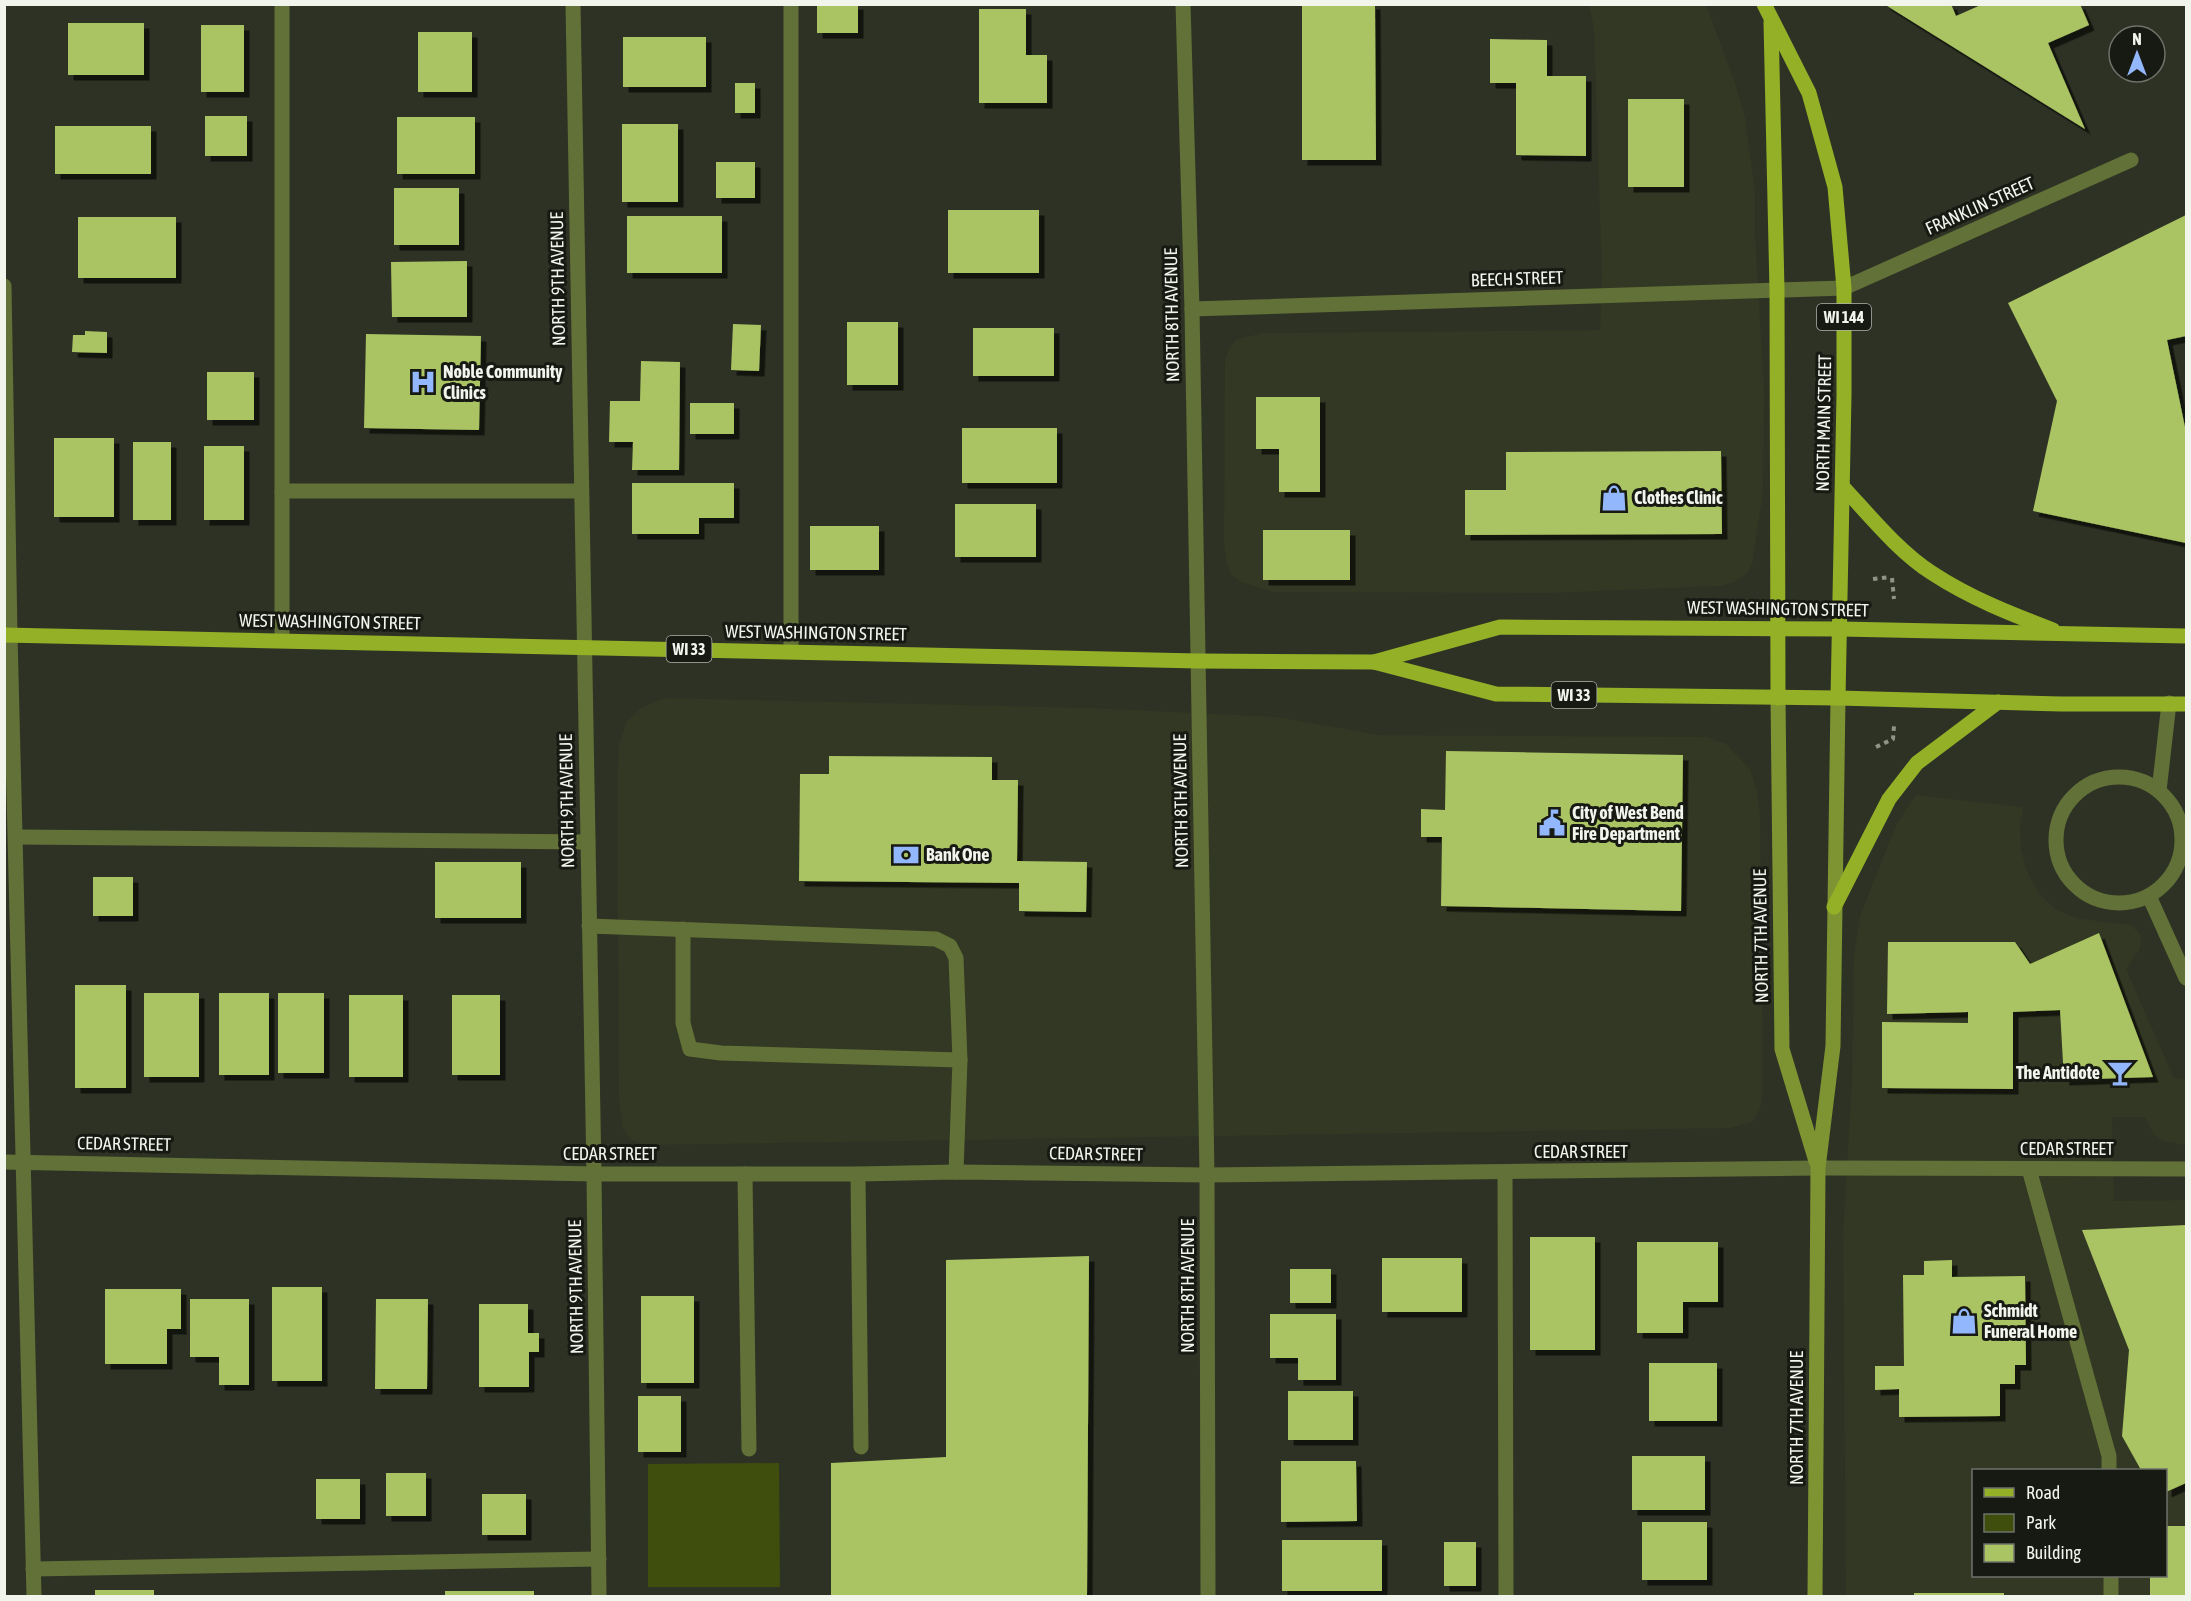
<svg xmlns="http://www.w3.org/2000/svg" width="2191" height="1601" font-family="'Asap Condensed',sans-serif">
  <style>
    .built { fill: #323823; fill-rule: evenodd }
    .green { fill: #3f4d0d }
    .building { fill: #aac363; filter: url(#shadow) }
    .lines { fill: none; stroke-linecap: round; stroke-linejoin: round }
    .path { stroke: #909488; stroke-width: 4; stroke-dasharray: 4.5 4.5; stroke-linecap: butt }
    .service { stroke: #627137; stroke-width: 15 }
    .minor { stroke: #627137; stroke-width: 15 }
    .secondary { stroke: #7e9432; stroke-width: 15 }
    .primary { stroke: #93b027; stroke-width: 15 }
    .labels { text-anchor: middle; stroke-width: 6; stroke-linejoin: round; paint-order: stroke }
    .shield { fill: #171913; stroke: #b0b3ab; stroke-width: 1.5 }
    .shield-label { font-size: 16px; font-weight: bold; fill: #f2f5ec }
    .street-label { font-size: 18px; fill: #f2f5ec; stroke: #171913 }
    .poi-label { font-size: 18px; font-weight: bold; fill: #f2f5ec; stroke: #171913; text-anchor: start }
  </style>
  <defs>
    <filter id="shadow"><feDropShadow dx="5.5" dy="5.5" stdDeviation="0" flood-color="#0009"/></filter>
  </defs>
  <rect width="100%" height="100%" fill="#2e3224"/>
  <g class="built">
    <path d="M1589,5H1706L1734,80L1745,117L1755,192V235L1764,390L1763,492L1752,564L1747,573L1734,582L1721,586L1551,593L1273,592L1241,582L1231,575L1227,564L1224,543L1225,360L1229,349L1236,340L1262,333L1600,330L1602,279L1594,29Z"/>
    <path d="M666,698L1093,708L1277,717L1379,735L1706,737L1726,744L1750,769L1757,791L1760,816L1763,1088L1760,1109L1752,1122L1730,1128L646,1145L631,1140L623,1129L619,1101L617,786L619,745L626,722L642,707Z"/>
    <path d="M1916,795L2023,807L2020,825L2021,849L2027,871L2039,893L2053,907L2070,916L2081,919L2131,925L2141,935L2140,949L2126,969L2174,1078L2186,1079V1145L2162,1141L2153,1133L2145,1117H2112L2114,1201L2186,1200V1596H1846L1843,1234L1852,1079L1854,956L1860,916L1896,825ZM1974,1470H2166V1576H1974Z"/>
  </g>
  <path class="green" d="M779,1463L780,1587H648V1464Z"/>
  <g class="building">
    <rect x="817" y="4" width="41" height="29"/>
    <path d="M1302,4H1375L1376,160H1302Z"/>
    <path d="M1884,4H1951L1956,16L1983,4H2080L2089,25L2048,43L2085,129Z"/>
    <path d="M979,9H1026V55H1047V103H979Z"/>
    <rect x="68" y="23" width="76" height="52"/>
    <rect x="201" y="25" width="43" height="67"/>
    <rect x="418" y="32" width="54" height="60"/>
    <rect x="623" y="37" width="83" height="50"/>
    <path d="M1490,39L1547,40V76H1586V156L1516,155V83H1490Z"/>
    <rect x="735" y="83" width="20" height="30"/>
    <rect x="1628" y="99" width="56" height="88"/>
    <rect x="205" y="116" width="42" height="40"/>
    <rect x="397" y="117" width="78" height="57"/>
    <rect x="622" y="124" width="56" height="78"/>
    <rect x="55" y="126" width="96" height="48"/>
    <rect x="716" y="162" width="39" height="36"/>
    <rect x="394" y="188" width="65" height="57"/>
    <rect x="948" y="210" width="91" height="63"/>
    <path d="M2186,215V336L2167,340L2186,432V543L2033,511L2057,401L2008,303Z"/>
    <rect x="627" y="216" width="95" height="57"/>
    <rect x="78" y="217" width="98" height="61"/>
    <path d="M467,261V317H392L391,262Z"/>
    <rect x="847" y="322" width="51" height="63"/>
    <path d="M733,324L761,325L759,371L731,370Z"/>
    <rect x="973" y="328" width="81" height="48"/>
    <path d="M85,331L107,332V353L72,352L73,335H85Z"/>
    <path d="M366,334L481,336L479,430L364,428Z"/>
    <path d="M641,361L680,362L679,470H632L633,442H609L610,401H640Z"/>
    <rect x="207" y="372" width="47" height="48"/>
    <path d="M1256,397H1320V492H1279V449H1256Z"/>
    <rect x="690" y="403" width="44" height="31"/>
    <rect x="962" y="428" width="95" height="55"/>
    <rect x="54" y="438" width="60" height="79"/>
    <rect x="133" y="442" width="38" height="78"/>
    <rect x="204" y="446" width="40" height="74"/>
    <path d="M1721,451L1722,534L1465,535V490H1506V452Z"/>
    <path d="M632,483H734V518H699V534H632Z"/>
    <rect x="955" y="504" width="81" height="53"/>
    <rect x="810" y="526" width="69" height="44"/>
    <rect x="1263" y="530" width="87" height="50"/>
    <path d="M1446,751L1683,755L1681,911L1441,906L1442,837H1421V809L1445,810Z"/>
    <path d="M829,756L992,757V780H1018L1017,861L1087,862L1086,912L1019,911V883L799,881L800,774H829Z"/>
    <rect x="435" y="862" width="86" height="56"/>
    <rect x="93" y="877" width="40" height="39"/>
    <path d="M2099,933L2153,1077L2064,1080L2060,1010L2013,1012V1089L1882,1088V1022L1968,1023V1012L1887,1014L1888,942H2015L2030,964Z"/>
    <rect x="75" y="985" width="51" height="103"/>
    <rect x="144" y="993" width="55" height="84"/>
    <rect x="219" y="993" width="50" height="82"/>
    <rect x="278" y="993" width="46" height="80"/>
    <rect x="349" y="995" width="54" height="82"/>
    <rect x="452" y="995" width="48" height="80"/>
    <path d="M2186,1225V1483L2166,1492V1470H2141L2122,1436L2129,1350L2082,1230Z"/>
    <rect x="1530" y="1237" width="65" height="113"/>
    <path d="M1637,1242H1718V1302H1683V1333H1637Z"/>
    <path d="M1089,1256L1087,1596H831V1463L946,1457V1260Z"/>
    <rect x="1382" y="1258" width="80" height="54"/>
    <path d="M1952,1260V1277L2025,1276L2026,1365H2015V1384H2000V1416L1899,1417V1389L1875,1390V1366H1904L1903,1275H1924V1261Z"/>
    <rect x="1290" y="1269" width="41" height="34"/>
    <rect x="272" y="1287" width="50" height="94"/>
    <path d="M105,1289H181V1329H167V1364H105Z"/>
    <rect x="641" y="1296" width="53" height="87"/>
    <path d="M190,1299H249V1385H219V1357H190Z"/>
    <path d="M376,1299H428L427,1389H375Z"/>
    <path d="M479,1304H528V1333H539V1352H529V1387H479Z"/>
    <path d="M1270,1314H1336V1380H1298V1358H1270Z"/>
    <rect x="1649" y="1363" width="68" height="58"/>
    <rect x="1288" y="1391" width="65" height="49"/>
    <rect x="638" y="1396" width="43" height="56"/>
    <rect x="1632" y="1456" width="73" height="54"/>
    <path d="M1281,1461H1356L1357,1521L1281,1522Z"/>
    <rect x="386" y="1473" width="40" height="43"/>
    <rect x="316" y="1479" width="44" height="40"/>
    <rect x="482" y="1494" width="44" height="41"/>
    <rect x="1642" y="1522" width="65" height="58"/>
    <path d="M2166,1526H2186V1596H2150V1576H2166Z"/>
    <rect x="1282" y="1540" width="100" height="51"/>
    <rect x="1444" y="1542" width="32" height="44"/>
    <rect x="95" y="1590" width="59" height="6"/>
    <rect x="445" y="1591" width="89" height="5"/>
    <rect x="1914" y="1593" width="90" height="3"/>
  </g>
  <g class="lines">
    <g class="path">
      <path d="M1892,578L1894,599"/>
      <path d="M1873,579L1890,577"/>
      <path d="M1876,747L1893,739L1894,726"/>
    </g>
    <g class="service">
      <path d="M282,491H581"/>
      <path d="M282,640V4"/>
      <path d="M791,651V4"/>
      <path d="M16,837L588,842"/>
      <path d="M589,926L936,939L950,946L956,958L960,1060L956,1172"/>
      <path d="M683,929V1023L690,1049L721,1053L960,1060"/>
      <path d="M2029,1169L2109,1456V1470"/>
      <path d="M1505,1172L1506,1596"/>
      <path d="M745,1174L749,1449"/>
      <path d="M858,1174L861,1447"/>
      <path d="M33,1569L599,1559"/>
      <path d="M2111,1576V1596"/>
    </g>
    <g class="minor">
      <path d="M573,4L594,1174L599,1596"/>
      <path d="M1183,4L1192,309L1207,1175L1208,1596"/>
      <path d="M4,286L10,635L34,1596"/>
      <path d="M1192,309L1844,288L2131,160"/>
      <circle cx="2119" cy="840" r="63"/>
      <path d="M2159,791L2169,703"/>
      <path d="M2149,896L2186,978"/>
      <path d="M4,1162L594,1174H858L956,1172L1207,1175L1818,1168L2186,1169"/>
    </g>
    <g class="secondary">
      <path d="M1778,698L1782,1049L1816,1161"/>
      <path d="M1815,1596L1818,1168L1833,1046L1838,698"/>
    </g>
    <g class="primary">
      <path d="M1764,4L1809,93L1835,187L1844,288V395L1838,698"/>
      <path d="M1771,22L1777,290L1778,698"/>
      <path d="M1843,487C1869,515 1899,552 1932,573C1970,598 2011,614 2053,630"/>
      <path d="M4,635L1198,661L1374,662L1496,694L1838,698L2061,704H2186"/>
      <path d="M1374,662L1500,627L1840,629L2186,636"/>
      <path d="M1834,907L1889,799L1917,763L1998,702"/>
    </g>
  </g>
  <defs>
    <g id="hospital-bare" transform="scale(2.07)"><path d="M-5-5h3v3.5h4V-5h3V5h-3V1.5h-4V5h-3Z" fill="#93b7fd" stroke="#171913" stroke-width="2.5" paint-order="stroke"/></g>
    <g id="shop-bare" transform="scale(2.07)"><path d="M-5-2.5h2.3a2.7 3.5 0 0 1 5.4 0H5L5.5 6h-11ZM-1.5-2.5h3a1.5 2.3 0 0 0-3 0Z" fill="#93b7fd" stroke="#171913" stroke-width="2.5" paint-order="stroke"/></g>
    <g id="civic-bare" transform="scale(2.07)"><path d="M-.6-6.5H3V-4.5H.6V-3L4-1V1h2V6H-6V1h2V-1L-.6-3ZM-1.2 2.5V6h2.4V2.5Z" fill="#93b7fd" stroke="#171913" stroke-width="2.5" paint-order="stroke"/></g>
    <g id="bank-bare" transform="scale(2.07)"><path d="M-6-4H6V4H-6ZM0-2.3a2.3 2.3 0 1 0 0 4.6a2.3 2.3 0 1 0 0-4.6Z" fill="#93b7fd" stroke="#171913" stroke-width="2.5" paint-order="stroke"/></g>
    <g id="bar-bare" transform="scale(2.07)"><path d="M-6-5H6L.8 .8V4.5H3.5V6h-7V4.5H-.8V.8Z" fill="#93b7fd" stroke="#171913" stroke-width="2.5" paint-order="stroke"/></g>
  </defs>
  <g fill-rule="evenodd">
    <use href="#hospital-bare" x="423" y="382"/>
    <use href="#shop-bare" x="1614" y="498"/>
    <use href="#civic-bare" x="1552" y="823"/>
    <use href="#bank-bare" x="906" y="855"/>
    <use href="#bar-bare" x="2120" y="1073"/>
    <use href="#shop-bare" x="1964" y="1321"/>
  </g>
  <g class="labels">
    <g class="shield">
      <rect x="1817" y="304" width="54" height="26" rx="4.5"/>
      <rect x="666.5" y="636" width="45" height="26" rx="4.5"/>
      <rect x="1551.5" y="682" width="45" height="26" rx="4.5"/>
    </g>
    <g class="shield-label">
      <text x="1844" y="323">WI 144</text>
      <text x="689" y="655">WI 33</text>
      <text x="1574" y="701">WI 33</text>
    </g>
    <g class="street-label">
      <text transform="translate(1980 206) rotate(-24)" y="6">FRANKLIN STREET</text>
      <text transform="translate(558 279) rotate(-91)" y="6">NORTH 9TH AVENUE</text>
      <text transform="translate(1517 279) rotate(-2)" y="6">BEECH STREET</text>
      <text transform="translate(1172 315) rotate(-91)" y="6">NORTH 8TH AVENUE</text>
      <text transform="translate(1824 423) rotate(-89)" y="6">NORTH MAIN STREET</text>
      <text transform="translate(1778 609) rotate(1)" y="6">WEST WASHINGTON STREET</text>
      <text transform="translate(330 622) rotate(1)" y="6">WEST WASHINGTON STREET</text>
      <text transform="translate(816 633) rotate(1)" y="6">WEST WASHINGTON STREET</text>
      <text transform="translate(567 801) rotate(-91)" y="6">NORTH 9TH AVENUE</text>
      <text transform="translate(1181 801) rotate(-91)" y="6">NORTH 8TH AVENUE</text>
      <text transform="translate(1761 936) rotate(-91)" y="6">NORTH 7TH AVENUE</text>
      <text transform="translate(124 1144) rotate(1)" y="6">CEDAR STREET</text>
      <text x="2067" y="1155">CEDAR STREET</text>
      <text x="1581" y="1158">CEDAR STREET</text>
      <text x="610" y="1160">CEDAR STREET</text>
      <text transform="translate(1096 1154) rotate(1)" y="6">CEDAR STREET</text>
      <text transform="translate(1188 1286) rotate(-90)" y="6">NORTH 8TH AVENUE</text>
      <text transform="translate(576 1287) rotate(-91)" y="6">NORTH 9TH AVENUE</text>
      <text transform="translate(1797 1418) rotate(-90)" y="6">NORTH 7TH AVENUE</text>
    </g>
    <g class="poi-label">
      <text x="443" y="378">Noble Community<tspan x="443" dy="21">Clinics</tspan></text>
      <text x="1634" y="504">Clothes Clinic</text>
      <text x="1572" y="819">City of West Bend<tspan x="1572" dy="21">Fire Department</tspan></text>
      <text x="926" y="861">Bank One</text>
      <text x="2100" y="1079" text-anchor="end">The Antidote</text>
      <text x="1984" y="1317">Schmidt<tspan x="1984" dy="21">Funeral Home</tspan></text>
    </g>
  </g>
  <rect width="2191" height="1601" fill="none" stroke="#f2f5ec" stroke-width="12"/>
  <rect x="1972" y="1469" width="195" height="108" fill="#171913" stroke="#6f716a" stroke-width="1.5"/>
  <rect x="1984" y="1488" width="30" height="9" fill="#93b027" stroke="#6f716a" stroke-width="1.5"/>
  <text x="2026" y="1499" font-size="18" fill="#f2f5ec">Road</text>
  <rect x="1984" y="1514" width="30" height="18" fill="#3f4d0d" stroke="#6f716a" stroke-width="1.5"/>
  <text x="2026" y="1529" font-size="18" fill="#f2f5ec">Park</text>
  <rect x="1984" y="1544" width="30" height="18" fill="#aac363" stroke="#6f716a" stroke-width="1.5"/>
  <text x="2026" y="1559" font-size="18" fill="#f2f5ec">Building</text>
  <g transform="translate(2137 54)"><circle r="28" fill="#171913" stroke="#6f716a" stroke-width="1.5"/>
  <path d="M0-4.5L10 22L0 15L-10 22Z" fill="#93b7fd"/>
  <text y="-9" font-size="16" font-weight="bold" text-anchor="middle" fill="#f2f5ec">N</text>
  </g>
</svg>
